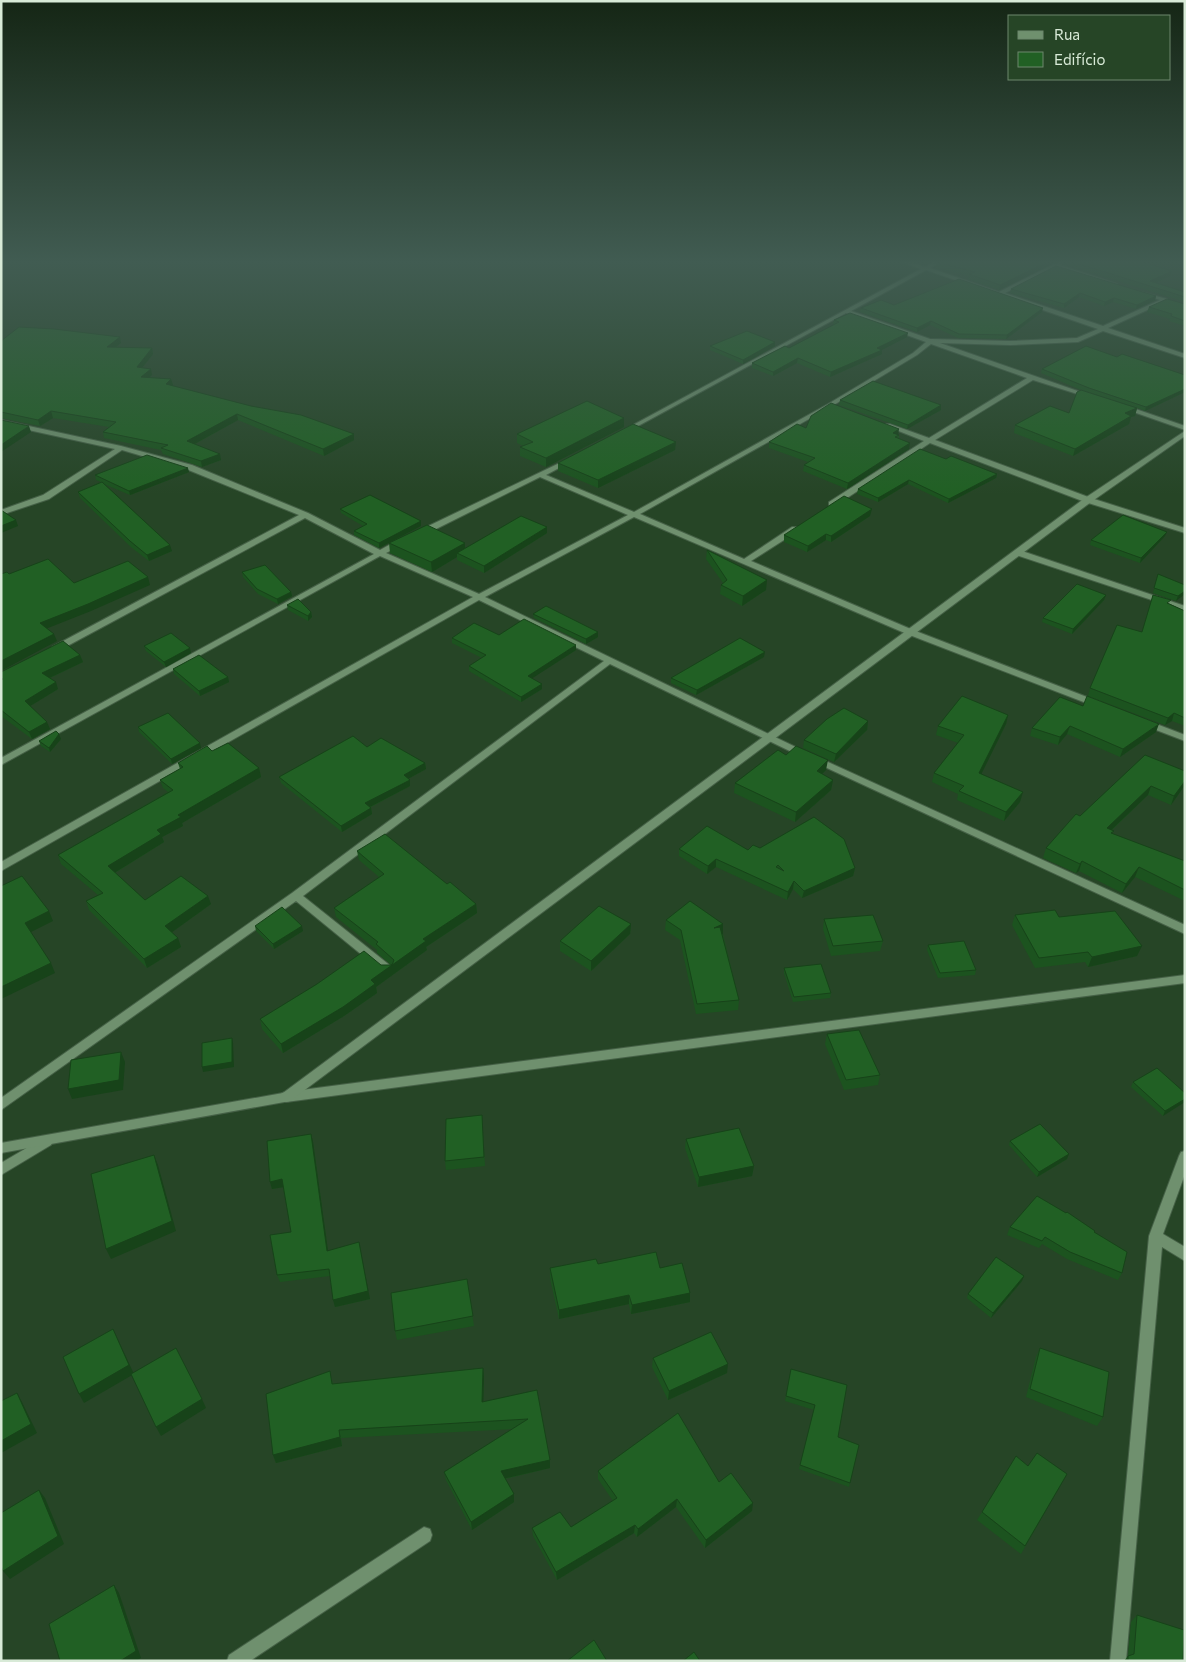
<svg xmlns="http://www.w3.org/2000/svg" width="1186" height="1662" font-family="Commissioner,sans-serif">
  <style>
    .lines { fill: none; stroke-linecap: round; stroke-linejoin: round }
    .minor-casing { stroke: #456046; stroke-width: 2 }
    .tertiary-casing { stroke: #456046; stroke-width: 2 }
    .minor { fill: #6f906e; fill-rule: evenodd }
    .tertiary { fill: #6f906e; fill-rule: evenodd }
    .wall { fill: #1c531f }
    .shaded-wall { fill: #174319 }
    .building { fill: #216024; stroke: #174319; fill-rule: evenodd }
  </style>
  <rect width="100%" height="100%" fill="#264526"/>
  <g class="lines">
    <g class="minor-casing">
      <g id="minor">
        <path d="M900,261H908L925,267L935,261H942L930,268L999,292L1058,262H1062L1063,263L1060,265L1117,284L1112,285L1055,268L1005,293L1103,326L1160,300L1141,294V292L1167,299V301L1108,328L1185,354V358L1103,331L1078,342L1010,345L940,343L1092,396L1087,397L1033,380L935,440L1091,498L1185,528V533L1085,502L930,443L835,506H829V502L924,441L886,426V424H890L929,438L1027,378L931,344L917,355L832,406L640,514L744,559L792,527H798V531L751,561L913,630L1100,702L1101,704L1100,706H1094L907,634L634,517L485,597L806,752L808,754L806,756H800L610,664L303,896L392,967L394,970L392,973H384L296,901L1,1110V1098L292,893L604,661L479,600L1,871V862L473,597L380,556L1,765V758L374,554L305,518L58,651H52L51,649L52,647L299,515L186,469L122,450L49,499L1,515V510L43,495L115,449L1,424V420L121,446L192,465L308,513L380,550L398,540H404V544L386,553L479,594L628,515L540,477L424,535H418V531L570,458L572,459V461L546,475L634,512L828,404L913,353L926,342L846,313L627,432L622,431L921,269ZM926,270L1098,329L1077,338L1010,341L930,339L851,311Z"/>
        <path d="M1124,405L1185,426V430L1122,408L1121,407Z"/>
        <path d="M1016,551H1022L1185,606V611L1016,555Z"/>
        <path d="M1146,720L1185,735V741L1143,725L1141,723L1143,721Z"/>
        <path d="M817,757L1185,925V934L814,762L812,760Z"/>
        <path d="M1185,975V983L286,1102L282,1101L280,1097L282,1093L286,1092Z"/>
        <path d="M47,1136L51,1137L53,1141L51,1145L1,1175V1163Z"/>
        <path d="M1185,1151V1174L1163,1234L1185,1247V1261L1162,1247L1126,1661H1110L1149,1236L1179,1156L1181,1152Z"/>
        <path d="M424,1527L430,1529L432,1535L430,1541L250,1661H227L229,1655Z"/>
      </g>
    </g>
    <g class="tertiary-casing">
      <path id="tertiary" d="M1185,431V436L1091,502L290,1101L1,1153V1143L283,1093L1085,498Z"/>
    </g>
    <use href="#minor" class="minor"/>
    <use href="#tertiary" class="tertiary"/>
  </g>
  <g class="wall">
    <path d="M799,261H819L810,264Z"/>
    <path d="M915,261H931L926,264Z"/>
    <path d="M938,261H1058L999,290L968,279L969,276L936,267L937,262Z"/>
    <path d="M1062,261H1139L1170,276L1156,283L1185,292V302L1064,264Z"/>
    <path d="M1011,289L1156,296L1155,300L1136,309L1113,302L1104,306L1079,297L1064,308L1010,293Z"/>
    <path d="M1185,304V326L1169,321L1170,319L1147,312L1149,307Z"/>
    <path d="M894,305L1042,312L1006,339L958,338L930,325L917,332L860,312L861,308Z"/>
    <path d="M834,320L907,337L881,350L882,354L830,377L797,363L773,376L752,368V363L789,348L835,324H833Z"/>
    <path d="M1,341L121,343L116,347L152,348L153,354L142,368L152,375L149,377L171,379L173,385L172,386L354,434V440L324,456L238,420L195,444L221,460L202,467L163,454L161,450L104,438L103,432L109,427L53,418L40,426L1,418Z"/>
    <path d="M775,342V346L743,364L710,350V346Z"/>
    <path d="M1117,357L1185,375V392L1145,411L1137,408L1135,416L1131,417L1129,424L1073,456L1014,433L1015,425L1069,413L1081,390L1041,373L1042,369Z"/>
    <path d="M840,400L941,405V410L907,429L839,405Z"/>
    <path d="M624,418V427L546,467L520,456V447L523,446L517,443V434Z"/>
    <path d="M806,428L898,435H899V439L909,449L847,489L803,471L804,465L808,462L769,448V442Z"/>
    <path d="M675,450L598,488L558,471V463Z"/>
    <path d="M946,459L997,474L996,478L948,503L908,484L878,502L857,494L858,489Z"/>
    <path d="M189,472L130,495L104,484L172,551L149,561L132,548L80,498L78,492L101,482L96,480L95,475Z"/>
    <path d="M340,509L421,526L379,548L354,535V531L363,526L341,513Z"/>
    <path d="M870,516L831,542L826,540L807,552L784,542V535Z"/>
    <path d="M547,527V533L484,573L457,560V557L432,572L390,553L389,543L465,548Z"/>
    <path d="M1165,536L1140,563L1090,545L1091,540Z"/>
    <path d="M707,550L766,590L742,606L720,594L721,585L723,583L706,559Z"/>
    <path d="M242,572L291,592L292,596L278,604L258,594L243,577Z"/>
    <path d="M1158,574L1185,585L1176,601L1153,593Z"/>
    <path d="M1106,595L1104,600L1072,634L1042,622L1043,618Z"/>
    <path d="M1153,595L1170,604L1185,611V726L1172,721L1165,725L1088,696L1090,688L1142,632Z"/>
    <path d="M287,605L311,612L312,617L308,621L288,610Z"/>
    <path d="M533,614L598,637L586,644L534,618Z"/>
    <path d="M499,635L576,650L532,678L542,689L521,702L469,671V666L482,658L452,643V638Z"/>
    <path d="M144,646L191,653L166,667L146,651Z"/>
    <path d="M80,655L83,662L50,678L58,689L30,706L50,729L32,739L1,716V672Z"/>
    <path d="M764,657L696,695L671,683V678Z"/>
    <path d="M173,669L228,677L229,682L200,696L174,674Z"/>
    <path d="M1083,706L1156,732L1120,757L1067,734L1058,745L1030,736L1032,728Z"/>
    <path d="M1008,715L1006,724L981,774L1020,802L1004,821L957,800L958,794L932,782L934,773L958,743L936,735L938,726Z"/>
    <path d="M868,721L867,730L834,762L803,748L804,740Z"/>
    <path d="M138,727L201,748L172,764L139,732Z"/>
    <path d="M61,739L50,752L41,746L39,741Z"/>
    <path d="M367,747L425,763L426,769L408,779L410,786L371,807L372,814L342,832L281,783L279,777Z"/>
    <path d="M212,751L259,768L261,777L182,823L183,826L162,837L164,842L115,873L145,900L211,904L172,932L178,938L181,947L147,968L89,910L86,901L98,895L61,864L58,855L168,792L163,788L160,780L180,769L178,763Z"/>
    <path d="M786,755L826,770L822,774L833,780L831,790L795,822L734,793L735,783Z"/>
    <path d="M1185,771V785L1171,805L1148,795L1112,830L1113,834L1185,861V901L1135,877L1122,893L1079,871L1076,873L1043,858L1046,848L1080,816Z"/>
    <path d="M760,848L855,868L853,876L802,898L793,889L787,900L716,867L707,874L679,856V849L748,850Z"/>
    <path d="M357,851L447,884L476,904L477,913L426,947L427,950L376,987L377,993L344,1016L283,1053L262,1029L260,1019L381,965H391L377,953V950L336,917L334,908L379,877L359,860Z"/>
    <path d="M1015,915L1059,917L1137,956L1088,967L1085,962L1035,968L1012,925Z"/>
    <path d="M824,919L883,941L880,951L831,956L823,929Z"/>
    <path d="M666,920L723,934L739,1000L738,1010L696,1014L680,940L665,930Z"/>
    <path d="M631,924L630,934L591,971L560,951V941Z"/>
    <path d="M255,926L303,931L274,949L256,931Z"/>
    <path d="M928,945L976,970L975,975L938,978L927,950Z"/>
    <path d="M784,968L831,993L830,998L793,1002L784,973Z"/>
    <path d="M827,1034L880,1075L878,1085L844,1090L825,1044Z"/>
    <path d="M1133,1082L1185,1093L1163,1116L1131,1087Z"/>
    <path d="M482,1115L485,1166L446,1170L445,1161Z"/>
    <path d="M311,1134L313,1142L328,1251L370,1299L335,1307L330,1276L280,1282L277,1275L291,1232L283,1187L272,1189L270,1182Z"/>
    <path d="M686,1139L754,1166L752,1176L698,1187L685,1148Z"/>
    <path d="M1010,1141L1067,1159L1037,1177L1009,1145Z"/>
    <path d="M1010,1227L1094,1232L1122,1273L1118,1280L1067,1259L1042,1244L1039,1248L1007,1235Z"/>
    <path d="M598,1264L660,1268L690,1302L631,1314L629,1304L559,1319L550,1278V1268Z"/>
    <path d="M467,1279L474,1326L397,1340L395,1331Z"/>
    <path d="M1022,1281L991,1318L967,1298L968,1294Z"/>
    <path d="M1040,1348L1103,1417L1097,1426L1026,1397L1036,1357Z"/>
    <path d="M653,1358L727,1373L668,1400L652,1367Z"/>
    <path d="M483,1368L484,1377L483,1402L537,1390L550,1468L505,1479L514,1494V1502L472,1530L446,1480L444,1472L513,1429L341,1438L342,1446L276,1463L273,1455L332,1380L333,1384Z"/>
    <path d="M791,1369L838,1437L850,1483L849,1487L799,1469L814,1410L785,1401Z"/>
    <path d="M1028,1466L1067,1474L1021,1554L977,1520L982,1512Z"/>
    <path d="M598,1471L719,1482L752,1511L705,1548L676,1507L637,1537L634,1533L557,1580L533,1536L532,1528L571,1527L613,1501L598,1479Z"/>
    <path d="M1137,1615L1183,1661H1124L1128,1656L1131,1622Z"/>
  </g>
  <g class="shaded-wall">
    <path d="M811,261H819L810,264Z"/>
    <path d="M1049,261H1058L999,290L1000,285Z"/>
    <path d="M1172,271L1170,276L1149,286L1150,281Z"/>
    <path d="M1080,293L1079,297L1064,308V304Z"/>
    <path d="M1156,296L1155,300L1136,309L1137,305Z"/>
    <path d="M1114,298L1113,302L1104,306L1105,302Z"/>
    <path d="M1043,308L1042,312L1006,339L1007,335Z"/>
    <path d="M931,321L930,325L917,332V328Z"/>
    <path d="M908,333L907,337L876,353L877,348Z"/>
    <path d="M120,337L121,343L109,352L107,347Z"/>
    <path d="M775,342V346L743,364V360Z"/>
    <path d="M152,348L153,354L138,373L137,367Z"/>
    <path d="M882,350V354L830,377L831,372Z"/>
    <path d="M798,358L797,363L773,376V372Z"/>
    <path d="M151,369L152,375L143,383L141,377Z"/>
    <path d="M171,379L173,385L168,390L166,384Z"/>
    <path d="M1185,389V392L1145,411L1146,407Z"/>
    <path d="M941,405V410L907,429L908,425Z"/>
    <path d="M1137,408L1135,416L1131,417L1129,424L1073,456L1075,449L1125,413Z"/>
    <path d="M51,411L53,418L40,426L38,420Z"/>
    <path d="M237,414L238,420L189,447L187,441Z"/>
    <path d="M624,418V427L546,467V458Z"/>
    <path d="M29,426L31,432L1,452V445Z"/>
    <path d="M899,429L898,435L893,433Z"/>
    <path d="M354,434V440L324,456L323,449Z"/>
    <path d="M676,442L675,450L598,488V480Z"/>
    <path d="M910,443L909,449L847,489L848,483Z"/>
    <path d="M220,454L221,460L202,467L201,461Z"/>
    <path d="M188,468L189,472L130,495L129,491Z"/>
    <path d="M997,474L996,478L948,503L949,499Z"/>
    <path d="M909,480L908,484L878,502V498Z"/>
    <path d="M872,509L870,516L831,542V536Z"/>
    <path d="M16,520L18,526L1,533V526Z"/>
    <path d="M421,521V526L379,548V543Z"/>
    <path d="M547,527V533L484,573V566Z"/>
    <path d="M1167,532L1165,536L1140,563L1141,558Z"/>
    <path d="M826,534V540L807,552L808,546Z"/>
    <path d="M465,543V552L457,553V557L432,572L431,562Z"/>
    <path d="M170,545L172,551L149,561L147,555Z"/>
    <path d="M148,577L150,585L91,611L43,630L40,623Z"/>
    <path d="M767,580L766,590L742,606L743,596Z"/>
    <path d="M1185,591V594L1176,601L1178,596Z"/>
    <path d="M291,592L292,596L278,604L277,599Z"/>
    <path d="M1106,595L1104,600L1072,634L1073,629Z"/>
    <path d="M311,612L312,617L308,621V616Z"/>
    <path d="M598,632V637L586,644V639Z"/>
    <path d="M54,634L57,641L1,671V661Z"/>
    <path d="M576,645V650L528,681V676Z"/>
    <path d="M190,648L191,653L166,667L164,662Z"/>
    <path d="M765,652L764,657L696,695L697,690Z"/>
    <path d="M80,655L83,662L45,680L42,673Z"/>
    <path d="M228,677L229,682L200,696L199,691Z"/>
    <path d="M56,682L58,689L27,708L25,701Z"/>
    <path d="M542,684V689L521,702V697Z"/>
    <path d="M1174,713L1172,721L1165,725L1168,718Z"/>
    <path d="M1008,715L1006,724L977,783L979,773Z"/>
    <path d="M868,721L867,730L834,762L836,754Z"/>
    <path d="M47,722L50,729L32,739L29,732Z"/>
    <path d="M1159,724L1156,732L1120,757L1123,749Z"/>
    <path d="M1070,726L1067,734L1058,745L1060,737Z"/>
    <path d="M59,734L61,739L50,752L49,748Z"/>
    <path d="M200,743L201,748L172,764L171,759Z"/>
    <path d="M828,760L826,770L815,781L817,771Z"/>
    <path d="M425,763L426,769L404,781V775Z"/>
    <path d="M259,768L261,777L182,823L183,826L162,837L164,842L111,875L108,866L157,830L178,815Z"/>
    <path d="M410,780V786L366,809L365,803Z"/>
    <path d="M833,780L831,790L795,822L796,812Z"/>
    <path d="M1185,781V785L1171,805L1174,796Z"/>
    <path d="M1151,786L1148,795L1104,837L1107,828Z"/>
    <path d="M1023,792L1020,802L1004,821L1006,812Z"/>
    <path d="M371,808L372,814L342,832L341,826Z"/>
    <path d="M716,859V867L707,874L708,866Z"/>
    <path d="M1082,861L1079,871L1076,873L1080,864Z"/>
    <path d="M1139,867L1135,877L1122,893L1126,884Z"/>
    <path d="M855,868L853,876L802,898L804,891Z"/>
    <path d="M794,881L793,889L787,900L788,892Z"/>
    <path d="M208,896L211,904L168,935L165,926Z"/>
    <path d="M476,904L477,913L426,947L427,950L376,987L377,993L344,1016L283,1053L281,1044L423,942V939Z"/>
    <path d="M49,911L53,921L29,933L25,923Z"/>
    <path d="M631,924L630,934L591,971V961Z"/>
    <path d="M723,924V934L713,938L714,928Z"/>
    <path d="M302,926L303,931L274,949L273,944Z"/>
    <path d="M178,938L181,947L147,968L144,959Z"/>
    <path d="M1142,946L1137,956L1088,967L1092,957Z"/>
    <path d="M51,963L55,973L1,999V987Z"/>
    <path d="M232,1038L233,1043L234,1067L203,1072L202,1067Z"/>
    <path d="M121,1052L125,1062L123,1090L72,1099L68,1089Z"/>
    <path d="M1185,1099V1102L1163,1116L1165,1111Z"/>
    <path d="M311,1134L313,1142L329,1258L327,1251Z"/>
    <path d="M1069,1154L1067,1159L1037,1177L1039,1172Z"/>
    <path d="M154,1155L158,1165L176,1231L111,1259L106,1249Z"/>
    <path d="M754,1166L752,1176L698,1187L699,1177Z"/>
    <path d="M282,1179L284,1187L272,1189L270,1182Z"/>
    <path d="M359,1242L370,1299L335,1307L333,1300Z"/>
    <path d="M1024,1276L1022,1281L991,1318L993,1313Z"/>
    <path d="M690,1293V1302L631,1314L632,1305Z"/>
    <path d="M629,1295V1304L559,1319V1310Z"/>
    <path d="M113,1329L134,1374L84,1403L79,1394Z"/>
    <path d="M728,1364L727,1373L668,1400L669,1391Z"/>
    <path d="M483,1368L484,1377L483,1411L482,1402Z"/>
    <path d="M17,1393L22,1402L37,1433L1,1453V1441Z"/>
    <path d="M202,1399L206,1408L161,1436L156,1427Z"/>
    <path d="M339,1430L342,1446L276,1463L273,1455Z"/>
    <path d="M550,1460V1468L502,1479L501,1471Z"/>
    <path d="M39,1490L45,1498L64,1544L10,1579L3,1571Z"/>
    <path d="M514,1494V1502L472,1530L471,1522Z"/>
    <path d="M677,1499L676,1507L637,1537L638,1529Z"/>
    <path d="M753,1503L752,1511L705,1548L706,1540Z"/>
    <path d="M635,1525L634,1533L557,1580L556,1572Z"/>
    <path d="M114,1585L119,1593L141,1658L136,1661H120Z"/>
  </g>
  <g class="building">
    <path d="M938,261H1049L1000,285L969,274L975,272L937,262Z"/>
    <path d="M1070,261H1139L1172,271L1150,281L1185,292V297Z"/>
    <path d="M1056,266L1156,296L1137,305L1114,298L1105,302L1080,293L1064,304L1011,289Z"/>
    <path d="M959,279L1043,308L1007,335L959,334L931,321L917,328L861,308L881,300L894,305Z"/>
    <path d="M1167,299L1185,304V321L1171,316L1172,314L1149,307Z"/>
    <path d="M850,313L908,333L877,348L882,350L831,372L798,358L773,372L752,363L785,346L789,348L839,322L834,320Z"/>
    <path d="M19,327L54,329L120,337L107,347L152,348L137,367L151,369L141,377L171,379L166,384L251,406L301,415L354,434L323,449L237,414L187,441L220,454L201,461L161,448L168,445L103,432L116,422L51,411L38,420L1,412V341Z"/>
    <path d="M747,331L775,342L743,360L710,346Z"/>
    <path d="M1086,346L1117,357L1122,354L1185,375V389L1146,407L1089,388L1042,369Z"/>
    <path d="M873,381L941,405L908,425L840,400Z"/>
    <path d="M1081,390L1137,408L1125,413L1131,416L1075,449L1015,425L1050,406L1069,413L1077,392Z"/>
    <path d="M587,401L624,418L546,458L520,447L533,442L517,434Z"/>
    <path d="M831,403L899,429L893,433L899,435L895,437L910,443L848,483L804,465L815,458L769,442L797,424L806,428L811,416Z"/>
    <path d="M1,420L29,426L1,445Z"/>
    <path d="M633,424L676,442L598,480L558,463Z"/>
    <path d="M920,449L946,459L951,456L997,474L949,499L909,480L878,498L858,489Z"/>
    <path d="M147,455L188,468L129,491L95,475Z"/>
    <path d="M102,482L170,545L147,555L130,541L78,492Z"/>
    <path d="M370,495L421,521L379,543L354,531L367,524L340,509Z"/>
    <path d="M844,496L872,509L831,536L826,534L808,546L784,535Z"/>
    <path d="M1,510L16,520L1,526Z"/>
    <path d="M1123,515L1167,532L1141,558L1091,540Z"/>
    <path d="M521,516L547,527L484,566L457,553Z"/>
    <path d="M427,525L465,543L431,562L389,543Z"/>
    <path d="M707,550L767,580L743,596L721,585L727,580Z"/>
    <path d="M48,559L74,583L128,561L148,577L88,604L40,623L54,634L1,661V574L7,572L9,574Z"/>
    <path d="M265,565L291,592L277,599L257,589L242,572Z"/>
    <path d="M1158,574L1185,585V591L1178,596L1154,588Z"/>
    <path d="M1077,584L1106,595L1073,629L1043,618Z"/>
    <path d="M1153,595L1171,600L1167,603L1185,611V718L1174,713L1168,718L1090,688L1117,625L1142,632Z"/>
    <path d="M298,599L311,612L308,616L287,605Z"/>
    <path d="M546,606L598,632L586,639L533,614Z"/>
    <path d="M524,619L576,645L528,676L542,684L521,697L469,666L486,655L452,638L474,623L499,635Z"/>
    <path d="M171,633L190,648L164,662L144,646Z"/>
    <path d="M740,638L765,652L697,690L671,678Z"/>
    <path d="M63,641L80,655L42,673L56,682L25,701L47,722L29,732L1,710V680L3,679L1,678V672Z"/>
    <path d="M199,655L228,677L199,691L173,669Z"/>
    <path d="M962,696L1008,715L979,773L1023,792L1006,812L959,791L964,786L934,773L964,735L938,726Z"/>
    <path d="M1087,696L1159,724L1123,749L1070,726L1060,737L1032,728L1060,697L1083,706Z"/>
    <path d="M844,708L868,721L836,754L804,740L827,719Z"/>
    <path d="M168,713L200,743L171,759L138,727Z"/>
    <path d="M56,731L59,734L49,748L39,741Z"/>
    <path d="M353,736L367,747L381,738L425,763L404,775L410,780L365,803L371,808L341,826L279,777Z"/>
    <path d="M228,743L259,768L178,815L181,817L157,830L161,834L108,866L145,900L181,876L208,896L165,926L178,938L144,959L86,901L103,893L58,855L173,790L160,780L183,767L178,763L207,746L212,751Z"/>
    <path d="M796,746L828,760L817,771L833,780L796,812L735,783L778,750L786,755Z"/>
    <path d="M1145,755L1185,771V781L1174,796L1151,786L1107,828L1114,831L1111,833L1185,861V890L1139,867L1126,884L1082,861L1080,864L1046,848L1076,814L1080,816Z"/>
    <path d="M814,817L844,839L855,868L804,891L794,881L788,892L716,859L708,866L679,849L707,826L748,850L753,845L760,848ZM778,865L784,871L776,867Z"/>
    <path d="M385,834L447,884L450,882L476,904L423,939L426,941L371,980L375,984L343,1007L281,1044L260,1019L317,984L364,951L381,965H392L394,960L376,944L378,942L334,908L384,874L357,851Z"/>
    <path d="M22,876L49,911L25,923L51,963L1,987V886Z"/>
    <path d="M690,901L723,924L714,928L720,927L739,1000L697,1004L681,930L666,920Z"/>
    <path d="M599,906L631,924L591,961L560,941Z"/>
    <path d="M282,907L302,926L273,944L255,926Z"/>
    <path d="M1055,910L1059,917L1115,911L1142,946L1092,957L1088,952L1039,958L1015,915Z"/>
    <path d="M873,915L883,941L833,946L824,919Z"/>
    <path d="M964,941L976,970L940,973L928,945Z"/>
    <path d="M821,964L831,993L794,997L784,968Z"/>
    <path d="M859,1030L880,1075L846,1080L827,1034Z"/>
    <path d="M232,1038V1062L202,1067V1043Z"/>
    <path d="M121,1052L119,1080L68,1089L71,1060Z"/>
    <path d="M1157,1068L1185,1093V1099L1165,1111L1133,1082Z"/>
    <path d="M482,1115L484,1157L445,1161L446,1119Z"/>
    <path d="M1040,1124L1069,1154L1039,1172L1010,1141Z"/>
    <path d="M739,1128L754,1166L699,1177L686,1139Z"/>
    <path d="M311,1134L327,1251L359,1242L368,1291L333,1300L329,1269L277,1275L270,1235L291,1232L282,1179L270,1182L267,1141Z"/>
    <path d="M154,1155L172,1221L106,1249L91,1174Z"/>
    <path d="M1037,1196L1066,1213L1067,1212L1095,1231L1094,1232L1127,1252L1122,1273L1070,1252L1045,1237L1042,1241L1010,1227Z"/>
    <path d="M656,1252L660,1268L682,1263L690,1293L632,1305L629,1295L559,1310L550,1268L596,1259L598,1264Z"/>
    <path d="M996,1257L1024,1276L993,1313L968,1294Z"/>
    <path d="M467,1279L473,1316L395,1331L391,1293Z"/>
    <path d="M113,1329L129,1365L79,1394L63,1357Z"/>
    <path d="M711,1332L728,1364L669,1391L653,1358Z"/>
    <path d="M176,1348L202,1399L156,1427L131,1374Z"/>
    <path d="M1040,1348L1109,1372L1103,1417L1030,1389Z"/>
    <path d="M483,1368L482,1402L537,1390L550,1460L501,1471L514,1494L471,1522L444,1472L528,1419L339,1430L340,1437L273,1455L266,1394L330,1371L332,1384Z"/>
    <path d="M791,1369L847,1385L838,1437L859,1445L850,1483L800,1465L815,1405L786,1396Z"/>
    <path d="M17,1393L31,1424L1,1441V1401Z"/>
    <path d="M678,1413L719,1482L731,1473L753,1503L706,1540L677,1499L638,1529L635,1525L556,1572L532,1528L560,1512L571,1527L617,1498L598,1471Z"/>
    <path d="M1037,1453L1067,1474L1025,1546L982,1512L1016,1456L1028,1466Z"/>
    <path d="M39,1490L58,1536L3,1571L1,1566V1513Z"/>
    <path d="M114,1585L136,1651L120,1661H60L49,1624Z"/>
    <path d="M1137,1615L1184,1630L1183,1661H1128V1656L1134,1654Z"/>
    <path d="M594,1640L607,1661H567Z"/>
    <path d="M694,1652L700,1661H683Z"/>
  </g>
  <linearGradient id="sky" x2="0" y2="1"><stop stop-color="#152615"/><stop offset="0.53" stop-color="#415c52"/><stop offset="1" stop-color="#415c52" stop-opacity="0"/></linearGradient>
  <rect width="1186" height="494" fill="url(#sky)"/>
  <rect width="1186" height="1662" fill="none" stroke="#d8ead7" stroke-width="5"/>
  <rect x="1008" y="15" width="162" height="65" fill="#264526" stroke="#6d876d"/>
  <rect x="1018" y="31" width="25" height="8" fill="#6f906e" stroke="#6d876d"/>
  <text x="1054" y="40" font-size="15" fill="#d8ead7">Rua</text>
  <rect x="1018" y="52" width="25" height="15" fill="#216024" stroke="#6d876d"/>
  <text x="1054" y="65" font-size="15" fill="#d8ead7">Edifício</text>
</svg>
